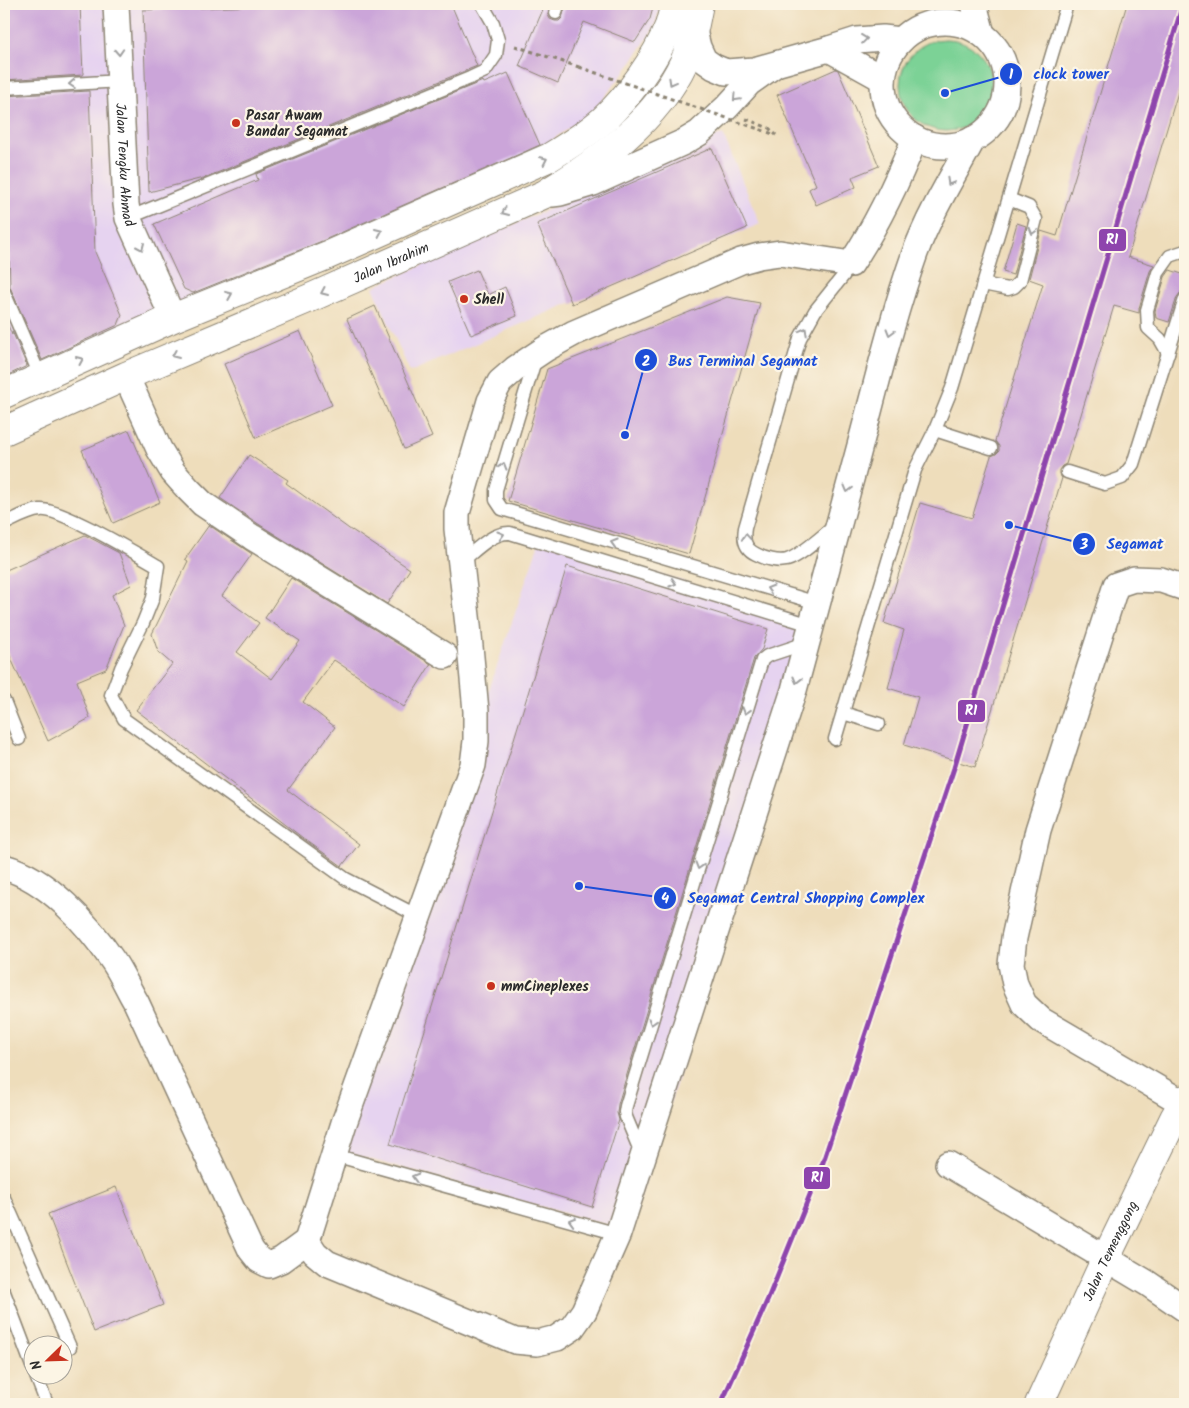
<svg xmlns="http://www.w3.org/2000/svg" width="1189" height="1408" font-family="Kalam,sans-serif">
  <style>
    .built { fill: #e6d3f0 }
    .green { fill: #7bd296; stroke: #537e60 }
    .building { fill: #cba5d9 }
    .lines { fill: none; stroke-linecap: round; stroke-linejoin: round }
    .service-casing { stroke: #8c8473; stroke-width: 15 }
    .minor-casing { stroke: #8c8473; stroke-width: 28 }
    .tertiary-casing { stroke: #8c8473; stroke-width: 30 }
    .trunk-casing { stroke: #8c8473; stroke-width: 30 }
    .path { stroke: #8c8473; stroke-width: 3; stroke-dasharray: 4 4; stroke-linecap: butt }
    .service { stroke: #fff; stroke-width: 12 }
    .minor { stroke: #fff; stroke-width: 25 }
    .tertiary { stroke: #fff; stroke-width: 28 }
    .trunk { stroke: #fff; stroke-width: 28 }
    .path-bridge { stroke: #8c8473; stroke-width: 3; stroke-dasharray: 4 4; stroke-linecap: butt }
    .rail-1-casing { stroke: #fcf5e5; stroke-width: 9 }
    .rail-1 { stroke: #8e44ad; stroke-width: 5 }
    .oneway { stroke: #a0a0a0 }
    .poi-dot { fill: #c8321e; stroke: #fcf5e5; stroke-width: 2 }
    .labels { text-anchor: middle; stroke-width: 4.5; stroke-linejoin: round; paint-order: stroke }
    .poi-label { font-size: 14px; font-weight: bold; fill: #2b2b2b; stroke: #fcf5e5; text-anchor: start }
    .street-label { font-size: 14px; fill: #2b2b2b; stroke: #fcf5e5 }
    .leader { fill: none; stroke: #1d4ed8; stroke-width: 2 }
    .callout-dot { fill: #1d4ed8; stroke: #fcf5e5; stroke-width: 2 }
    .mark-label { font-size: 15px; text-anchor: middle; font-weight: bold; fill: #fff }
    .callout-label { font-size: 15px; text-anchor: middle; font-weight: bold; fill: #1d4ed8; stroke: #fcf5e5; stroke-width: 4.5; stroke-linejoin: round; paint-order: stroke }
    .line-badge { stroke: #fcf5e5; stroke-width: 2 }
    .badge-label { font-size: 14px; text-anchor: middle; font-weight: bold; fill: #fff }
  </style>
  <rect width="100%" height="100%" fill="#fcf5e5"/>
  <filter id="ink" filterUnits="userSpaceOnUse"><feTurbulence type="fractalNoise" baseFrequency=".02" numOctaves="2"/><feDisplacementMap in="SourceGraphic" scale="10" xChannelSelector="R" yChannelSelector="G"/><feConvolveMatrix kernelMatrix="1 2 1 2 8 2 1 2 1" color-interpolation-filters="sRGB"/></filter>
  <filter id="wash" filterUnits="userSpaceOnUse"><feTurbulence type="fractalNoise" baseFrequency=".0096" numOctaves="4" result="noise"/><feDisplacementMap in="SourceGraphic" scale="20" xChannelSelector="R" yChannelSelector="G"/><feGaussianBlur stdDeviation="1.12" result="paint"/><feColorMatrix in="noise" values="0 0 0 0 0 0 0 0 0 0 0 0 0 0 0 0 0 1.4 0 .05"/><feComposite in="paint" operator="in"/></filter>
  <g filter="url(#wash)">
    <rect width="100%" height="100%" fill="#edb"/>
    <g class="built">
      <path d="M4,4H661L654,28L629,66L595,109L541,148L4,382Z"/>
      <path d="M723,134L760,224L556,309L410,372L373,287L519,222Z"/>
      <path d="M541,537L820,624L630,1231L326,1147L465,760Z"/>
    </g>
    <circle class="green" cx="946" cy="85" r="46"/>
    <g id="blocks">
      <g class="building">
        <path d="M4,4H80L83,75L4,80Z"/>
        <path d="M314,4H451L477,66L207,177L149,192L143,10Z"/>
        <path d="M541,4H550L548,15L550,19L555,21H559L562,18L566,4H654L650,19L635,42L584,22L558,83L519,66L544,7L540,5Z"/>
        <path d="M1127,4H1185V69L1128,257L1154,265L1150,271L1139,308V313L1114,306L1066,464L1062,466L1059,470V474L1062,478L975,767L904,745L918,697L888,688L904,630L884,623L920,503L972,518L991,456L996,454L999,451V446L995,441L1043,284L1029,279L1041,231L1057,236Z"/>
        <path d="M836,69L838,70L879,166L852,177L856,187L816,205L809,189L816,185L777,95Z"/>
        <path d="M508,73L540,145L322,241L193,293L184,289L154,224L258,180L256,174L483,81L484,83Z"/>
        <path d="M89,91L95,252L122,315L118,325L42,360L10,287L5,96Z"/>
        <path d="M712,148L747,228L572,304L537,224Z"/>
        <path d="M1017,223L1026,226L1013,275L1003,272Z"/>
        <path d="M477,270L488,295L505,287L517,316L471,335L448,282Z"/>
        <path d="M1170,270L1185,275V279L1181,292L1177,297L1169,322L1156,318L1155,311L1165,277Z"/>
        <path d="M727,297L760,303L689,554L508,501L547,369Z"/>
        <path d="M375,306L432,437L404,449L347,319Z"/>
        <path d="M4,316L12,335V331L27,366L4,377Z"/>
        <path d="M300,331L332,405L256,438L224,364Z"/>
        <path d="M129,430L160,502L113,523L82,450Z"/>
        <path d="M249,455L288,480L286,483L352,531V530L410,569L387,604L260,525L220,498Z"/>
        <path d="M209,525L252,554L222,596L259,623L237,652L272,679L300,641L265,618L291,578L431,664L404,707L334,660L303,702L335,727L288,790L359,844L342,866L303,838L136,710L172,664L158,652L152,634L188,561L185,559Z"/>
        <path d="M85,535L119,553L131,585L112,595L124,625L106,669L77,681L90,718L48,741L4,643V571Z"/>
        <path d="M567,566L768,629L762,649L754,658L618,1104L617,1113L619,1120L592,1207L390,1144Z"/>
        <path d="M116,1187L163,1305L94,1332L48,1214Z"/>
      </g>
    </g>
  </g>
  <g filter="url(#ink)">
    <use href="#blocks" fill-opacity="0" stroke="#8c8473" stroke-width="1"/>
    <g class="lines">
      <g class="service-casing">
        <g id="service">
          <path d="M556,13L558,4"/>
          <path d="M4,88L121,81"/>
          <path d="M128,218L470,78L485,71L496,55L498,40L493,23L482,4"/>
          <path d="M983,284L1008,289L1014,287L1020,281L1036,219L1029,207L1009,199"/>
          <path d="M4,292L41,378"/>
          <path d="M1168,353L1160,339L1148,328L1147,310L1158,273L1170,256L1185,251"/>
          <path d="M536,357L496,490V500L502,509L817,603"/>
          <path d="M935,430L991,448"/>
          <path d="M1067,472L1105,484L1122,478L1133,464L1185,299"/>
          <path d="M4,524C15,519 28,511 40,510C58,507 139,555 158,566L153,598L143,623L121,668L111,695L124,719L346,879L418,916"/>
          <path d="M836,525C823,535 801,556 787,560C778,562 765,559 756,554C745,549 743,540 745,528L800,338L815,311L843,276L851,264"/>
          <path d="M461,562C475,551 492,532 510,533L811,625"/>
          <path d="M4,701L19,739"/>
          <path d="M843,713L879,724"/>
          <path d="M835,739L915,470L935,430L952,388L1067,4"/>
          <path d="M641,1153L626,1117L625,1112L626,1106L762,660L767,656L806,643"/>
          <path d="M334,1155L618,1234"/>
          <path d="M4,1198L70,1347"/>
          <path d="M4,1292L32,1366"/>
          <path d="M36,1376L47,1404"/>
        </g>
      </g>
      <g class="minor-casing">
        <g id="minor">
          <path id="s1" d="M116,4L126,204L128,218L173,318"/>
          <path d="M974,4L982,34"/>
          <circle cx="945" cy="84" r="62"/>
          <path d="M694,31L698,47L704,60L714,67L726,72L754,70L829,49L857,40L883,38L901,40"/>
          <path d="M829,49L883,79"/>
          <path d="M915,138C897,183 878,223 851,264L780,253L759,256L741,261L574,333L545,349L515,369L500,382L490,401L457,513V529L468,625L476,711V741L473,765L344,1123L307,1241L315,1253L327,1263L515,1341L537,1343L557,1338L572,1328L584,1311L618,1234L794,690C815,611 837,532 858,453C876,386 892,318 915,253C930,213 953,176 973,139"/>
          <path d="M552,194L560,193L593,183L684,142L699,133L727,107L749,83L773,66"/>
          <path d="M126,376L159,449L173,472L188,489L203,504L252,537L445,656"/>
          <path d="M4,867C48,879 88,924 113,961C122,974 128,989 136,1002L251,1250L259,1260L269,1265L281,1260L307,1241"/>
          <path d="M1183,1103L1041,1020L1024,1004L1015,984L1011,964L1014,938L1038,830L1116,585L1134,579L1161,580L1185,588"/>
          <path d="M948,1164L1147,1283L1185,1309"/>
        </g>
      </g>
      <g class="tertiary-casing">
        <g id="tertiary">
          <path id="s2" d="M1039,1404L1106,1258L1174,1118L1185,1099"/>
        </g>
      </g>
      <g class="trunk-casing">
        <g id="trunk">
          <path d="M4,394L173,318L328,255L550,157C568,146 587,134 603,120C629,96 656,59 669,26C671,19 673,11 675,4"/>
          <path id="s3" d="M4,431L126,376L310,298L545,194C599,161 656,122 684,62C692,44 695,23 699,4"/>
        </g>
      </g>
      <g class="path">
        <path d="M515,46L579,67"/>
        <path d="M746,119L769,128L776,135"/>
      </g>
      <use href="#service" class="service"/>
      <use href="#minor" class="minor"/>
      <use href="#tertiary" class="tertiary"/>
      <use href="#trunk" class="trunk"/>
      <path class="path-bridge" d="M579,67L776,135"/>
      <g class="rail-1-casing">
        <path id="rail-1" d="M721,1404L768,1299L822,1165L954,768L1183,4"/>
      </g>
      <use href="#rail-1" class="rail-1"/>
    </g>
    <defs><path id="oneway-chevron" d="M-2-3.5L2.5 0L-2 3.5" fill="none" stroke-width="1.6" stroke-linecap="round" stroke-linejoin="round" transform="scale(1.25)"/></defs>
    <g class="oneway">
      <use href="#oneway-chevron" transform="translate(864 39) rotate(-7)"/>
      <use href="#oneway-chevron" transform="translate(119 52) rotate(87)"/>
      <use href="#oneway-chevron" transform="translate(672 82) rotate(119)"/>
      <use href="#oneway-chevron" transform="translate(72 84) rotate(176)"/>
      <use href="#oneway-chevron" transform="translate(736 98) rotate(133)"/>
      <use href="#oneway-chevron" transform="translate(544 160) rotate(-25)"/>
      <use href="#oneway-chevron" transform="translate(950 182) rotate(119)"/>
      <use href="#oneway-chevron" transform="translate(505 212) rotate(156)"/>
      <use href="#oneway-chevron" transform="translate(1033 231) rotate(105)"/>
      <use href="#oneway-chevron" transform="translate(379 232) rotate(-24)"/>
      <use href="#oneway-chevron" transform="translate(141 247) rotate(66)"/>
      <use href="#oneway-chevron" transform="translate(324 292) rotate(156)"/>
      <use href="#oneway-chevron" transform="translate(229 295) rotate(-22)"/>
      <use href="#oneway-chevron" transform="translate(804 331) rotate(-62)"/>
      <use href="#oneway-chevron" transform="translate(890 332) rotate(106)"/>
      <use href="#oneway-chevron" transform="translate(175 355) rotate(157)"/>
      <use href="#oneway-chevron" transform="translate(80 360) rotate(-24)"/>
      <use href="#oneway-chevron" transform="translate(503 466) rotate(-73)"/>
      <use href="#oneway-chevron" transform="translate(848 489) rotate(105)"/>
      <use href="#oneway-chevron" transform="translate(501 535) rotate(-16)"/>
      <use href="#oneway-chevron" transform="translate(746 537) rotate(-94)"/>
      <use href="#oneway-chevron" transform="translate(614 543) rotate(-163)"/>
      <use href="#oneway-chevron" transform="translate(673 583) rotate(17)"/>
      <use href="#oneway-chevron" transform="translate(770 589) rotate(-163)"/>
      <use href="#oneway-chevron" transform="translate(797 680) rotate(104)"/>
      <use href="#oneway-chevron" transform="translate(746 711) rotate(107)"/>
      <use href="#oneway-chevron" transform="translate(699 866) rotate(107)"/>
      <use href="#oneway-chevron" transform="translate(652 1022) rotate(107)"/>
      <use href="#oneway-chevron" transform="translate(415 1177) rotate(-164)"/>
      <use href="#oneway-chevron" transform="translate(572 1221) rotate(-164)"/>
    </g>
  </g>
  <g class="poi-dot">
    <circle cx="236" cy="123" r="5"/>
    <circle cx="464" cy="299" r="5"/>
    <circle cx="491" cy="986" r="5"/>
  </g>
  <g class="labels">
    <g class="poi-label">
      <text x="246" y="120">Pasar Awam<tspan x="246" dy="16">Bandar Segamat</tspan></text>
      <text x="474" y="304">Shell</text>
      <text x="501" y="991">mmCineplexes</text>
    </g>
    <g class="street-label">
      <text dy="5" stroke="none"><textPath href="#s1" startOffset="161">Jalan Tengku Ahmad</textPath></text>
      <text dy="5" stroke="none"><textPath href="#s3" startOffset="422">Jalan Ibrahim</textPath></text>
      <text dy="5" stroke="none"><textPath href="#s2" startOffset="169">Jalan Temenggong</textPath></text>
    </g>
  </g>
  <path class="leader" d="M945 93L1011 74M625 435L646 360M1009 525L1084 544M579 886L665 898"/>
  <g class="callout-dot">
    <circle cx="945" cy="93" r="5"/>
    <circle cx="625" cy="435" r="5"/>
    <circle cx="1009" cy="525" r="5"/>
    <circle cx="579" cy="886" r="5"/>
    <circle cx="1011" cy="74" r="12"/>
    <circle cx="646" cy="360" r="12"/>
    <circle cx="1084" cy="544" r="12"/>
    <circle cx="665" cy="898" r="12"/>
  </g>
  <g class="mark-label">
    <text x="1011" y="79">1</text>
    <text x="646" y="366">2</text>
    <text x="1084" y="549">3</text>
    <text x="665" y="903">4</text>
  </g>
  <g class="callout-label">
    <text x="1071" y="79">clock tower</text>
    <text x="743" y="366">Bus Terminal Segamat</text>
    <text x="1135" y="549">Segamat</text>
    <text x="806" y="903">Segamat Central Shopping Complex</text>
  </g>
  <g class="line-badge">
    <rect x="1098" y="228" width="29" height="24" rx="5" fill="#8e44ad"/>
    <rect x="957" y="699" width="29" height="24" rx="5" fill="#8e44ad"/>
    <rect x="803" y="1166" width="28" height="24" rx="5" fill="#8e44ad"/>
  </g>
  <g class="badge-label">
    <text x="1112" y="244">R1</text>
    <text x="971" y="715">R1</text>
    <text x="817" y="1182">R1</text>
  </g>
  <rect width="1189" height="1408" fill="none" stroke="#fcf5e5" stroke-width="20"/>
  <g transform="translate(48 1360) rotate(247)"><circle r="24" fill="#fcf5e5" stroke="#a8a49b"/>
  <path d="M0-4L9 19L0 12L-9 19Z" fill="#c8321e"/>
  <text y="-8" font-size="14" font-weight="bold" text-anchor="middle" fill="#2b2b2b">N</text>
  </g>
</svg>
